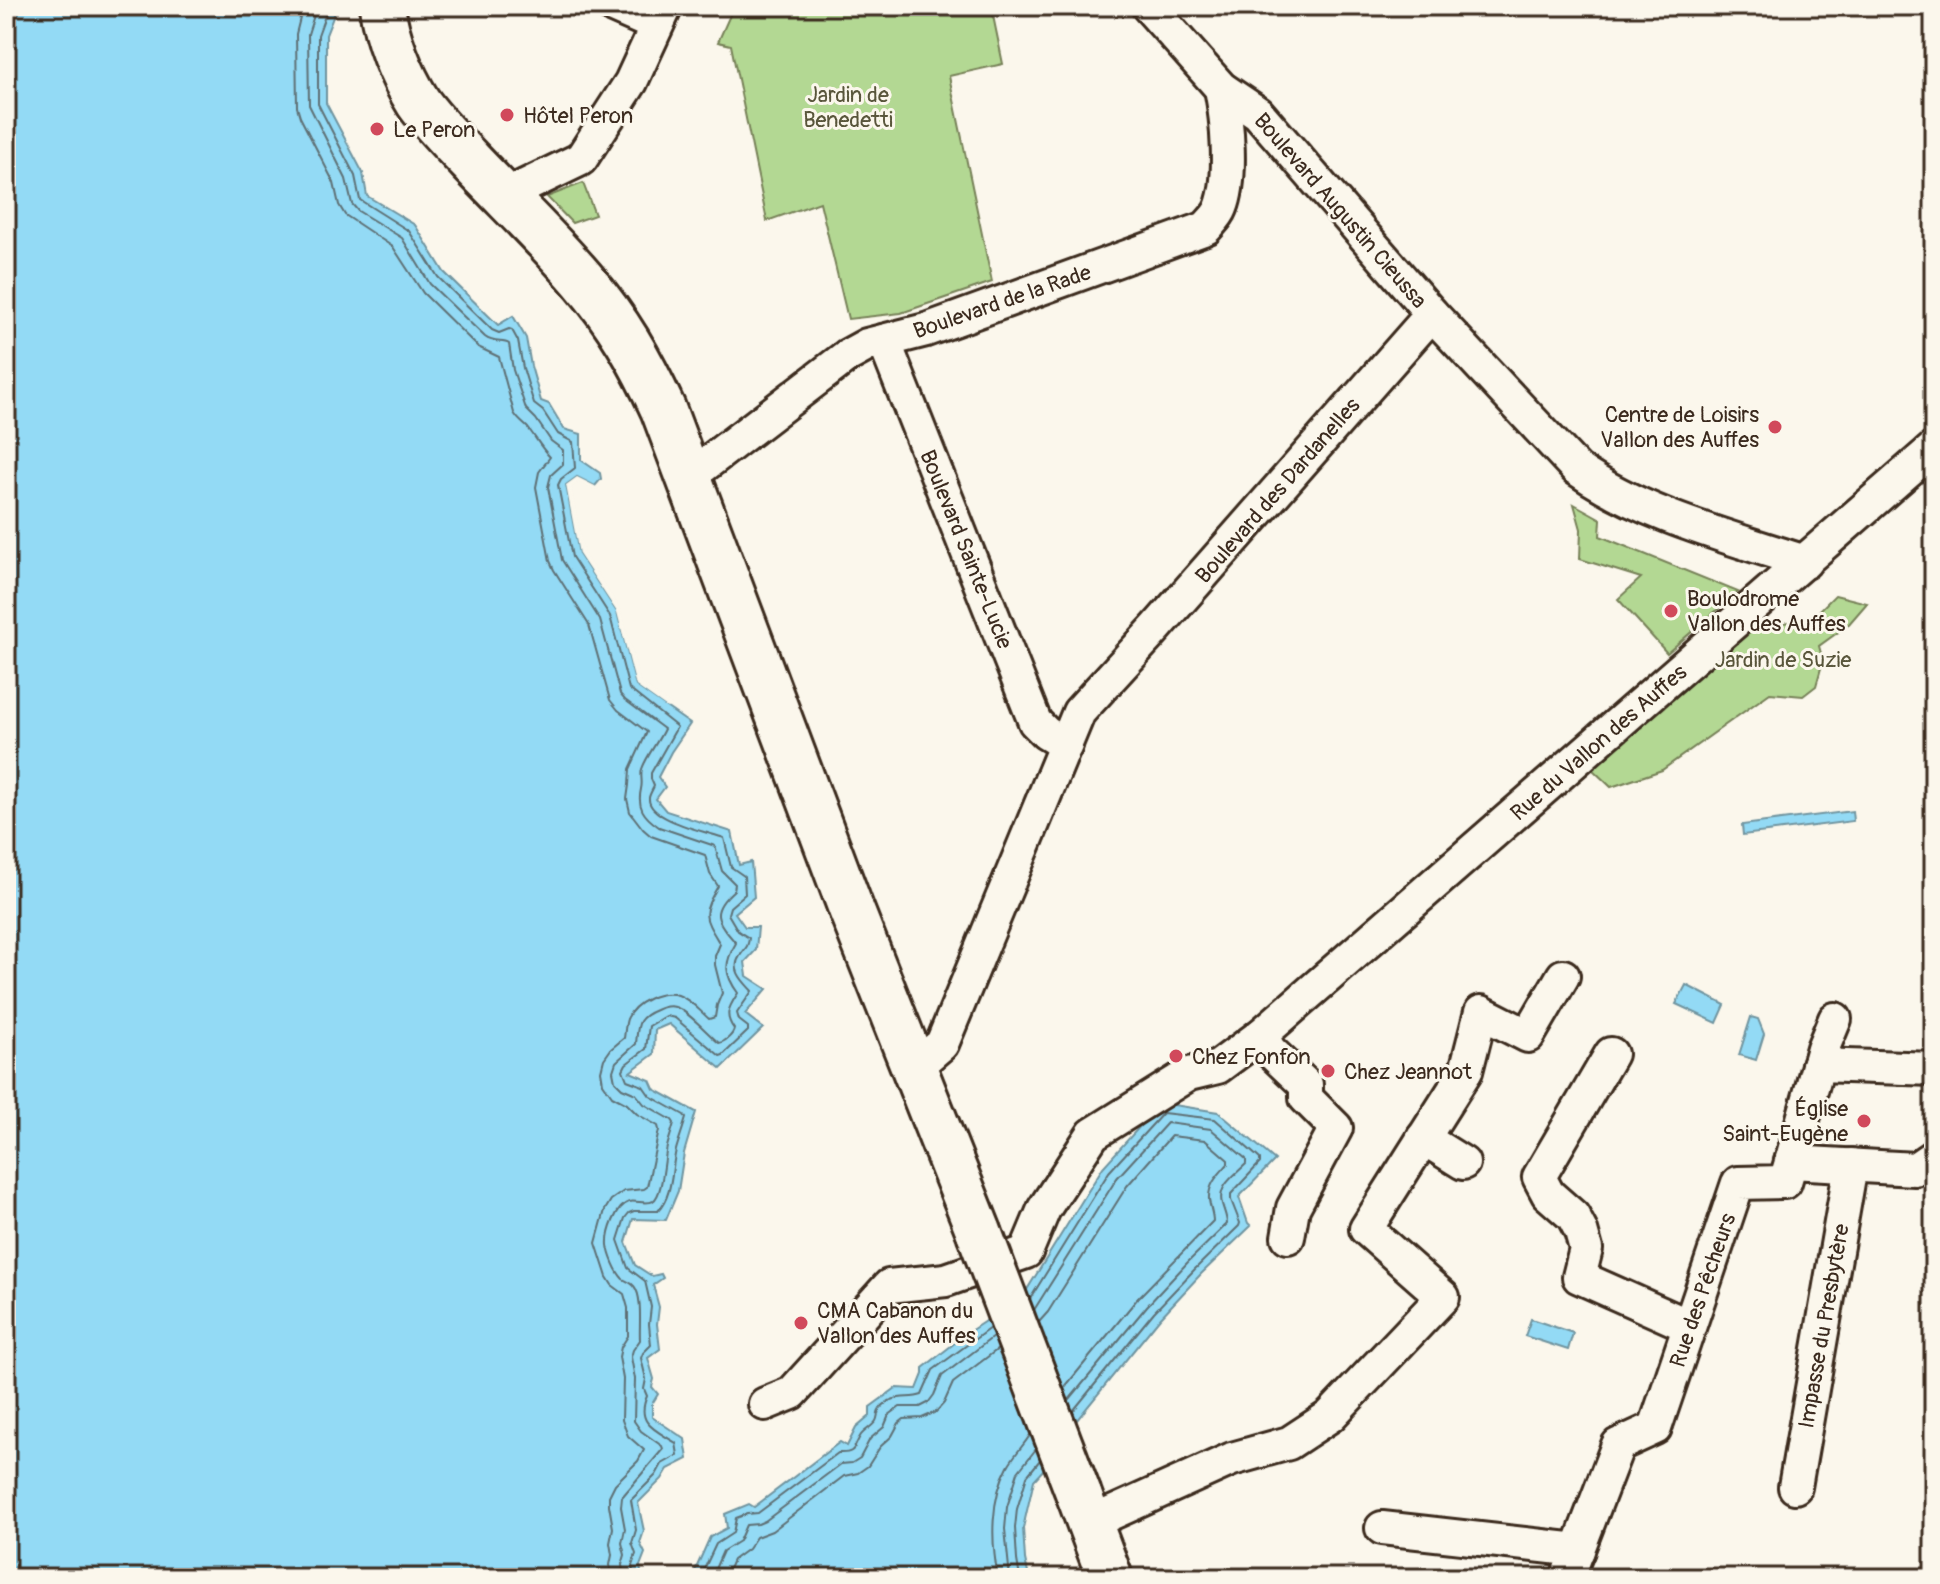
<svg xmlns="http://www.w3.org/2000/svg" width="1940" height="1584" font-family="Pangolin,sans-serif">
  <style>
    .green { fill: #b3d893; stroke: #778158; stroke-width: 2 }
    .water { fill: #93daf5; stroke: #70949f; stroke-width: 2 }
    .pier { fill: #fbf7ec }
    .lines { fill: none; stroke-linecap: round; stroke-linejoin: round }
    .shore { stroke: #5e7074; stroke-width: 2 }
    .street-casing { stroke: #3b2a1e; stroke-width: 38 }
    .secondary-casing { stroke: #3b2a1e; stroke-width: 50 }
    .street { stroke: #fbf7ec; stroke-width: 32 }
    .secondary { stroke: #fbf7ec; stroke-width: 44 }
    .secondary-bridge-casing { stroke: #3b2a1e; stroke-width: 50; stroke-linecap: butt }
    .secondary-bridge { stroke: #fbf7ec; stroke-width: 44 }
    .poi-dot { fill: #d1495b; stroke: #fbf7ec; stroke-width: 3 }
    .labels { text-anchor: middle; stroke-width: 6; stroke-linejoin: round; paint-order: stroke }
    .park-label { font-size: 22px; fill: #59563b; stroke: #fbf7ec }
    .poi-label { font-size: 22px; fill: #3b2a1e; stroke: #fbf7ec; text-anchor: start }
    .street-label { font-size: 22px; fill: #3b2a1e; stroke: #fbf7ec }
  </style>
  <rect width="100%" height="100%" fill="#fbf7ec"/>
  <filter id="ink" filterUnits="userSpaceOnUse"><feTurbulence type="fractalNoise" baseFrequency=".0125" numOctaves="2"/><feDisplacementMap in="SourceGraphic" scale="16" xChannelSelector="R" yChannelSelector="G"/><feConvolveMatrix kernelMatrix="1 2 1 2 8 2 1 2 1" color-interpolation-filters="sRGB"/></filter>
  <g filter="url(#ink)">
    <g class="green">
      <path d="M734,6H991L1003,64L949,76L992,282L901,313L848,319L820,202L767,221L731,45L718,42Z"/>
      <path d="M583,183L595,215L572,223L547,197Z"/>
      <path d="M1574,504L1601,519L1600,536L1738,592L1667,653L1618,599L1641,578L1580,559L1581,529Z"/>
      <path d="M1835,595L1867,603L1848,625L1819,646L1823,661L1816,686L1803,696L1770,693L1662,770L1611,787L1591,768L1762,620L1780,624L1813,617Z"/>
    </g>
    <g class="water">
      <path d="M6,6H332L335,12L326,35V103L363,173L367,196L415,225L444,272L498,325L513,316L526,338L531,366L541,401L549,404L564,429L581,434V460L600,473L601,479L595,486L577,477L566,485L579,554L617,612L636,686L690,724L671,752L658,777L665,787L656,799L666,811L732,832L739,865L751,862L754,897L735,913L745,927H758L756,950L745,962L747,976L767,989L745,1014L763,1028L721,1069L669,1024L655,1030L654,1054L630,1072L650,1080L654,1089L696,1112L684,1153L678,1191L666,1220L633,1219L626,1242L635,1265L652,1276L661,1274L663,1278L653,1285L659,1307L657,1324L660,1349L648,1358L654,1379L652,1387L658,1394L652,1404V1417L685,1439L688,1459L668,1469L662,1479L638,1503L644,1531L640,1543L645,1553L640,1566L642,1578H6Z"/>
      <path d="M1852,811L1853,821L1743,835L1742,825Z"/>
      <path d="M1686,985L1725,1005L1717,1023L1676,1004Z"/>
      <path d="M1751,1017L1758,1019L1764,1034L1756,1060L1739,1055Z"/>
      <path d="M1161,1103L1218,1112L1275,1160L1239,1197L1248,1223L1251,1226L1201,1274L1160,1318L1076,1421L1045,1468L1034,1480L1023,1528L1025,1559L1029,1578H680L694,1573L710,1537L727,1528L725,1514L749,1504L754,1507L840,1442L847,1446L856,1428L870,1416V1407L896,1388L917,1389L923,1374V1368L970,1331L1023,1296L1103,1167Z"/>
      <path d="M1531,1319L1573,1333L1568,1350L1525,1336Z"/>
    </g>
    <path class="pier" d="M577,477L595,486L598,489H594L578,482L571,487L583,553L621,611L640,683L672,706L667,708L636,686L617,612L579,554L566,485Z"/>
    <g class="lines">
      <g class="shore">
        <path d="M303,6L296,34L297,107L300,117L334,183L339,205L345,215L393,247L423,293L478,347L499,357L514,413C518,420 523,423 528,428C536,438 541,448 550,457L539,472L536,487L550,561L554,570L589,625L610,700L618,710L647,732L630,769L629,785L627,799L630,812L643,829L651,836L705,855L710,874L718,886C701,915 703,916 720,944L715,956V965L722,993L717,1005L715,1017L709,1019C700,1011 690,999 678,995C660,990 634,1002 627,1019C625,1025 625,1032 624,1038L611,1049L604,1059L601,1071L603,1083L612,1096L627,1104L637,1114L658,1126L659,1130L647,1187L644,1189L624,1191L611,1200L605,1210L596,1243L607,1277L612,1285L624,1294L628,1308V1336L621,1347L619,1357L623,1379L622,1420L628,1436L644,1450L638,1461L615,1484L609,1496V1505L613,1528L610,1543L612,1555L610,1565L612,1578"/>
        <path d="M315,6V12L308,34L309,105L346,179L352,204L358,211L402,238L430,284L485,337C494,344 503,340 509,344L513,370L526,409L536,419L551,441L563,450V464L551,475L548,487L562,560L600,620L620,694L625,700L664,729C658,742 647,755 642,769C640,776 643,782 641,789C637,807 643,816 659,827L715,846L722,871L735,884L734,890C709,912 716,920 736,943C724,963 724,974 738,993C730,1006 723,1014 734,1029C733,1035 725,1042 719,1043C708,1034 687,1010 675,1007C668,1005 662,1007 656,1010C636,1018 638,1025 636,1044L616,1062L613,1071L615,1081L622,1088L636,1094L644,1104L672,1120L674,1123C672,1131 669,1139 667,1147C664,1158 663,1195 653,1201C647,1205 635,1200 629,1202C616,1206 607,1233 608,1245C609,1255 616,1272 623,1279C626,1281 631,1282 634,1286C643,1297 639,1326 640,1340L633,1350L631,1357L635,1379L634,1421L641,1431L662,1446L663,1449L622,1497L621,1507L625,1529L622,1543L625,1555L622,1565L624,1578"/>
        <path d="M325,6L326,13L318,35V104L355,176L360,200L409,231L438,277L492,330L499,333L509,329L512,330L518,341L523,368L534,404L543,411L558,434L573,442L575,468L561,479L558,485L572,557L610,616L629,689L677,727L651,773V779L654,786C653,789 649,795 649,798C647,820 707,832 724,838L731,867L744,876L745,894L730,907L728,914L738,931L749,938C748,948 745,948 740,956C730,970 744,982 752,991L737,1013L739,1020L748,1027V1031L723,1055L720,1056L675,1018L666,1016L649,1026L646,1049L626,1064L623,1070L627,1080L643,1086L650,1096L684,1115L686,1118C683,1129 679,1139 676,1150C671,1170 673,1195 658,1211H634L629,1213L625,1218L618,1240L628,1268L645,1281L651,1307L649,1324L651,1345L643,1353L641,1358L646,1379L644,1389L647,1396C635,1424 656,1430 676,1443L678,1455L662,1464L656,1475L631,1500L636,1530L632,1543L636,1554L632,1566L634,1578"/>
        <path d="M1030,1299L1109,1172L1163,1113L1215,1119L1260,1159V1163L1231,1194V1200L1240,1223L1239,1226L1195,1269L1154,1312L1073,1411"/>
        <path d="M1034,1310L1117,1178L1167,1123L1211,1129L1246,1159V1164C1235,1175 1217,1186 1222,1204C1224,1211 1227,1217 1227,1224L1188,1262L1147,1306L1069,1400"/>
        <path d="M1039,1322L1048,1312L1127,1186L1171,1136L1205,1140L1228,1160V1164C1218,1175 1208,1184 1209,1200C1210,1207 1213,1214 1213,1221L1138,1298L1064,1388"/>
        <path d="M700,1578L716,1544L733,1533L736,1518L747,1514L758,1513L838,1453C857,1454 853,1447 861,1435C865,1430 872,1427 876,1421C878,1418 877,1413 880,1409C892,1393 908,1400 922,1395L933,1370L990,1328"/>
        <path d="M711,1578L723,1551L739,1541L746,1525L758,1524L765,1521L841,1464L852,1463L860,1458L870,1439L884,1427L889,1415L900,1407H920L928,1403L934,1395L942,1376L993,1337"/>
        <path d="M725,1578L733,1560L748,1549L756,1537L772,1531L844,1476L858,1473L868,1466L880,1447L892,1436L899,1423L904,1419L922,1418L936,1412L944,1403L953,1383L998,1349"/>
        <path d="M998,1578C991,1542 990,1499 1008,1466C1014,1455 1024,1445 1030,1435"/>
        <path d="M1010,1578L1005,1529L1007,1507L1018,1472L1036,1449"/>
        <path d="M1020,1578L1017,1560L1015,1528L1017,1509L1027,1476L1040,1460"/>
      </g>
      <g class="street-casing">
        <g id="street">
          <path d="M613,6L656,25"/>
          <path d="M1148,6L1221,88L1258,113L1432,314L1577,469C1642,515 1729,537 1805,562"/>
          <path d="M504,196L581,159L631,82L666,6"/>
          <path d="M884,341L1035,722L1046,733L1066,745"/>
          <path d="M689,477L847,356L867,345L926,330L1206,228C1211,222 1218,216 1221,208C1233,178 1227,119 1221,88"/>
          <path d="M1261,1035L1270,1051L1306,1085V1098L1336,1128L1293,1208L1288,1237"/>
          <path d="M1611,1054L1539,1177L1548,1194L1573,1216L1581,1231L1586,1249L1579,1277L1689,1326"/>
          <path d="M1818,1065L1934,1069"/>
          <path d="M914,1068L942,1044L1079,712L1156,628L1432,314"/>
          <path d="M1423,1138L1463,1163"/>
          <path d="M1791,1162L1823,1048L1835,1019"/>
          <path d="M765,1404L792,1393L889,1286L946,1280L1026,1252L1044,1209L1093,1134L1189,1074L1218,1067L1261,1035L1934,448"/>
          <path d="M1795,1487L1851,1165"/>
          <path d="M1090,1523L1232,1459L1289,1443L1330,1416L1443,1297L1366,1229L1466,1071L1481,1012L1528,1036L1563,976"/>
          <path d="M1382,1528L1578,1550"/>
          <path d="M1567,1578L1618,1445L1655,1428L1738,1183L1785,1182L1791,1162L1915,1169L1934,1156"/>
        </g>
      </g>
      <g class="secondary-casing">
        <g id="secondary">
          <path d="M382,6C386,38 401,75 418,102C431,121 454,144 470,161C508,201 548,239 583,280C618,321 641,361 663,409L851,909L979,1232"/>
          <path d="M1079,1495L1110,1578"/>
        </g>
      </g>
      <use href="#street" class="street"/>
      <use href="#secondary" class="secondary"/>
      <g class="secondary-bridge-casing">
        <path id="secondary-bridge" d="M979,1232L1079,1495"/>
      </g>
      <use href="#secondary-bridge" class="secondary-bridge"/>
    </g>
  </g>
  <g class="poi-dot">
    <circle cx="507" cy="115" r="8"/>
    <circle cx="377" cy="129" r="8"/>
    <circle cx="1775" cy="427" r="8"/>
    <circle cx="1671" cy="611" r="8"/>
    <circle cx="1176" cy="1056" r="8"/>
    <circle cx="1328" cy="1071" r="8"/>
    <circle cx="1864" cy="1121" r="8"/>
    <circle cx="801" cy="1323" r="8"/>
  </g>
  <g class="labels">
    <g class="park-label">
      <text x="848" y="102">Jardin de<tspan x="848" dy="25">Benedetti</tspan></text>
      <text x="1783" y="667">Jardin de Suzie</text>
    </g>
    <g class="poi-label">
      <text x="523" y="123">Hôtel Peron</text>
      <text x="393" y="137">Le Peron</text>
      <text x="1759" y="422" text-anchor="end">Centre de Loisirs<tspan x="1759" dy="25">Vallon des Auffes</tspan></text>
      <text x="1687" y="606">Boulodrome<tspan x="1687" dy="25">Vallon des Auffes</tspan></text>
      <text x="1192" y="1064">Chez Fonfon</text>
      <text x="1344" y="1079">Chez Jeannot</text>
      <text x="1848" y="1116" text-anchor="end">Église<tspan x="1848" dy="25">Saint-Eugène</tspan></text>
      <text x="817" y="1318">CMA Cabanon du<tspan x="817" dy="25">Vallon des Auffes</tspan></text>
    </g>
    <g class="street-label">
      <text transform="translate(1341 210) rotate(49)" y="8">Boulevard Augustin Cieussa</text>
      <text transform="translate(1002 301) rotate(-19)" y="8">Boulevard de la Rade</text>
      <text transform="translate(1277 490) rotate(-49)" y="8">Boulevard des Dardanelles</text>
      <text transform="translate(967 549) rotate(68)" y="8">Boulevard Sainte-Lucie</text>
      <text transform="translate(1598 742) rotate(-41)" y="8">Rue du Vallon des Auffes</text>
      <text transform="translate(1702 1290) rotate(-71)" y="8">Rue des Pêcheurs</text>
      <text transform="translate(1823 1326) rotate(-80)" y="8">Impasse du Presbytère</text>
    </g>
  </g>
  <rect width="1940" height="1584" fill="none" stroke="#fbf7ec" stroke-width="32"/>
  <rect x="16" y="16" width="1908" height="1552" fill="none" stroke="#3b2a1e" stroke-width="3" filter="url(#ink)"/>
</svg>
